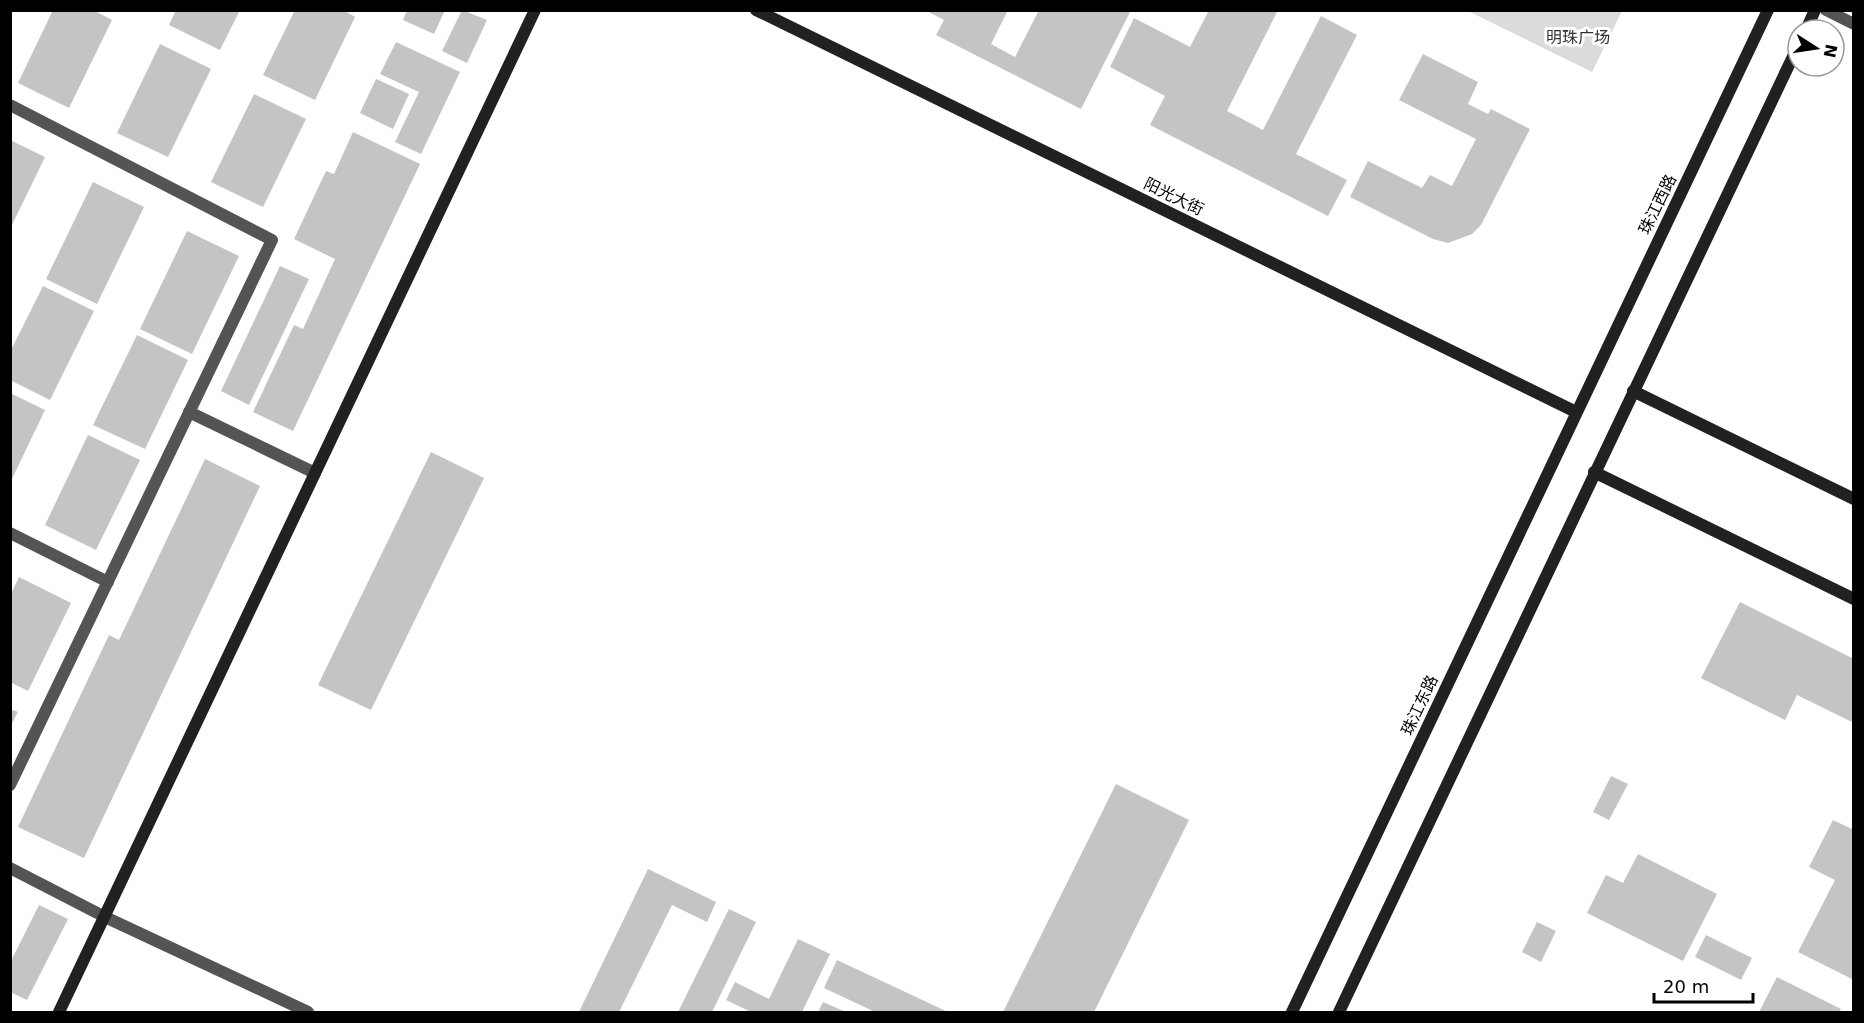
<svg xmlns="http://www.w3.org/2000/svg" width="1864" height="1023" font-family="'DejaVu Sans','Noto Sans SC',sans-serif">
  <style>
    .green { fill: #dbdbdb }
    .building { fill: #c4c4c4 }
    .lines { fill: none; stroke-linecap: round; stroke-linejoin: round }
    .lane { stroke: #545454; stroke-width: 12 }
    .street { stroke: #545454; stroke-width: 12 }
    .secondary { stroke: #212121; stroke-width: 12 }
    .labels { text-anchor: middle; stroke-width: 6; stroke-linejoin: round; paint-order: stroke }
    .park-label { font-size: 16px; fill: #323232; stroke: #fff }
    .street-label { font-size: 16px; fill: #000; stroke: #fff }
  </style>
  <rect width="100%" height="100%" fill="#fff"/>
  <path class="green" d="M1468,11H1622L1592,72Z"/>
  <g class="building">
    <path d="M53,10H93L112,20L69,108L18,83Z"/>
    <path d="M176,10H240L220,50L169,25Z"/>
    <path d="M295,10H343L355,17L315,100L263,75Z"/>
    <path d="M407,10H445L434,34L403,20Z"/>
    <path d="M462,10L487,20L467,63L442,51Z"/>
    <path d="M925,10H1008L991,44L1015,57L1039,10H1131L1081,109L936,35L944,20Z"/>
    <path d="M1209,10H1278L1227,111L1263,130L1321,16L1357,35L1296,154L1347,180L1328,216L1150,125L1165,96L1110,67L1134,18L1190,47Z"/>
    <path d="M396,42L460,72L421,154L395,142L419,92L380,74Z"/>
    <path d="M160,44L211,69L168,157L117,133Z"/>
    <path d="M1423,54L1478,82L1468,104L1488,114L1491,109L1530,129L1481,225L1472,234L1448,243L1433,239L1350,197L1368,161L1422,188L1430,175L1452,186L1476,139L1399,100Z"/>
    <path d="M376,79L409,94L393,129L360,113Z"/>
    <path d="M254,94L306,119L263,207L211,182Z"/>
    <path d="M353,132L420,164L293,431L253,412L294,325L303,329L335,259L294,239L326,171L334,174Z"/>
    <path d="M10,140L45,157L10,229Z"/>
    <path d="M93,182L144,207L97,304L46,279Z"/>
    <path d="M187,231L239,256L192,354L140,329Z"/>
    <path d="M280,266L309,279L249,405L221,391Z"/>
    <path d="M43,286L94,311L50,400L10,380V352Z"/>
    <path d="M137,335L188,360L145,449L93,425Z"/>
    <path d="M10,393L45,410L10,483Z"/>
    <path d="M88,435L140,460L96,550L45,525Z"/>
    <path d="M431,452L484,478L371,710L318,685Z"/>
    <path d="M205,459L260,486L84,858L18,827L109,635L119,640Z"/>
    <path d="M19,577L71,603L28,691L10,682V596Z"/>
    <path d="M1740,602L1854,659V723L1797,695L1785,720L1701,678Z"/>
    <path d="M10,709L18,712L10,727Z"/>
    <path d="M1611,776L1628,784L1609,820L1593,812Z"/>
    <path d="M1116,784L1189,820L1094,1012H1003Z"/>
    <path d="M1833,820L1854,830V980L1798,952L1835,880L1809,867Z"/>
    <path d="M1638,854L1717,894L1683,961L1587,913L1606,875L1623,883Z"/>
    <path d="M648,869L716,902L707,922L672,905L619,1012H579Z"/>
    <path d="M39,905L68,919L27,1000L10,992V963Z"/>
    <path d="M729,909L756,922L712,1012H678Z"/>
    <path d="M1537,922L1556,931L1541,962L1522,952Z"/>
    <path d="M1706,935L1752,958L1741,980L1695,957Z"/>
    <path d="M798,939L830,954L802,1012H751L726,1000L735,982L769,999Z"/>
    <path d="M837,960L948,1012H875L824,988Z"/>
    <path d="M1777,977L1841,1009L1839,1012H1759Z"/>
    <path d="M823,1002L846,1012H818Z"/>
  </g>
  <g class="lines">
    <g class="lane">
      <path d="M1826,10L1854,24"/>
      <path d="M10,105L272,240L10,785"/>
      <path d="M189,412L315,473"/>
      <path d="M10,533L108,582"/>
    </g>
    <path class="street" d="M10,868L105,917L308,1012"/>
    <g class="secondary">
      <path d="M756,10L1576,412"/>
      <path d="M1806,30L1815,10"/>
      <path d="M1633,391L1854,499"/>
      <path d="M1594,472L1854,599"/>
      <path d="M59,1012L535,10"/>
      <path d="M1292,1012L1768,10"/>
      <path d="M1339,1012L1798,46"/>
    </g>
  </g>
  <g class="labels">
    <g class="park-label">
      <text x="1578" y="43">明珠广场</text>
    </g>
    <g class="street-label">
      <text transform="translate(1174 196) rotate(26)" y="6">阳光大街</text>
      <text transform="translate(1657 204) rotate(-64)" y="6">珠江西路</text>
      <text transform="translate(1419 705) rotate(-65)" y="6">珠江东路</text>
    </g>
  </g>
  <rect width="1864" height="1023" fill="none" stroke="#000000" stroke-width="24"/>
  <g transform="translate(1816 48) rotate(102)"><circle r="28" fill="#ffffff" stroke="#999999" stroke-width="1.5"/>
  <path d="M0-4.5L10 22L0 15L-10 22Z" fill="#000000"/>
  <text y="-9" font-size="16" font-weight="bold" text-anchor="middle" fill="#000000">N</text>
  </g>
  <path d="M1654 993v9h99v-9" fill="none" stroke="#000000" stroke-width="3"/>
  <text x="1663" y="993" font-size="18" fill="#000000" stroke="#ffffff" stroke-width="4.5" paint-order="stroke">20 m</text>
</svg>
